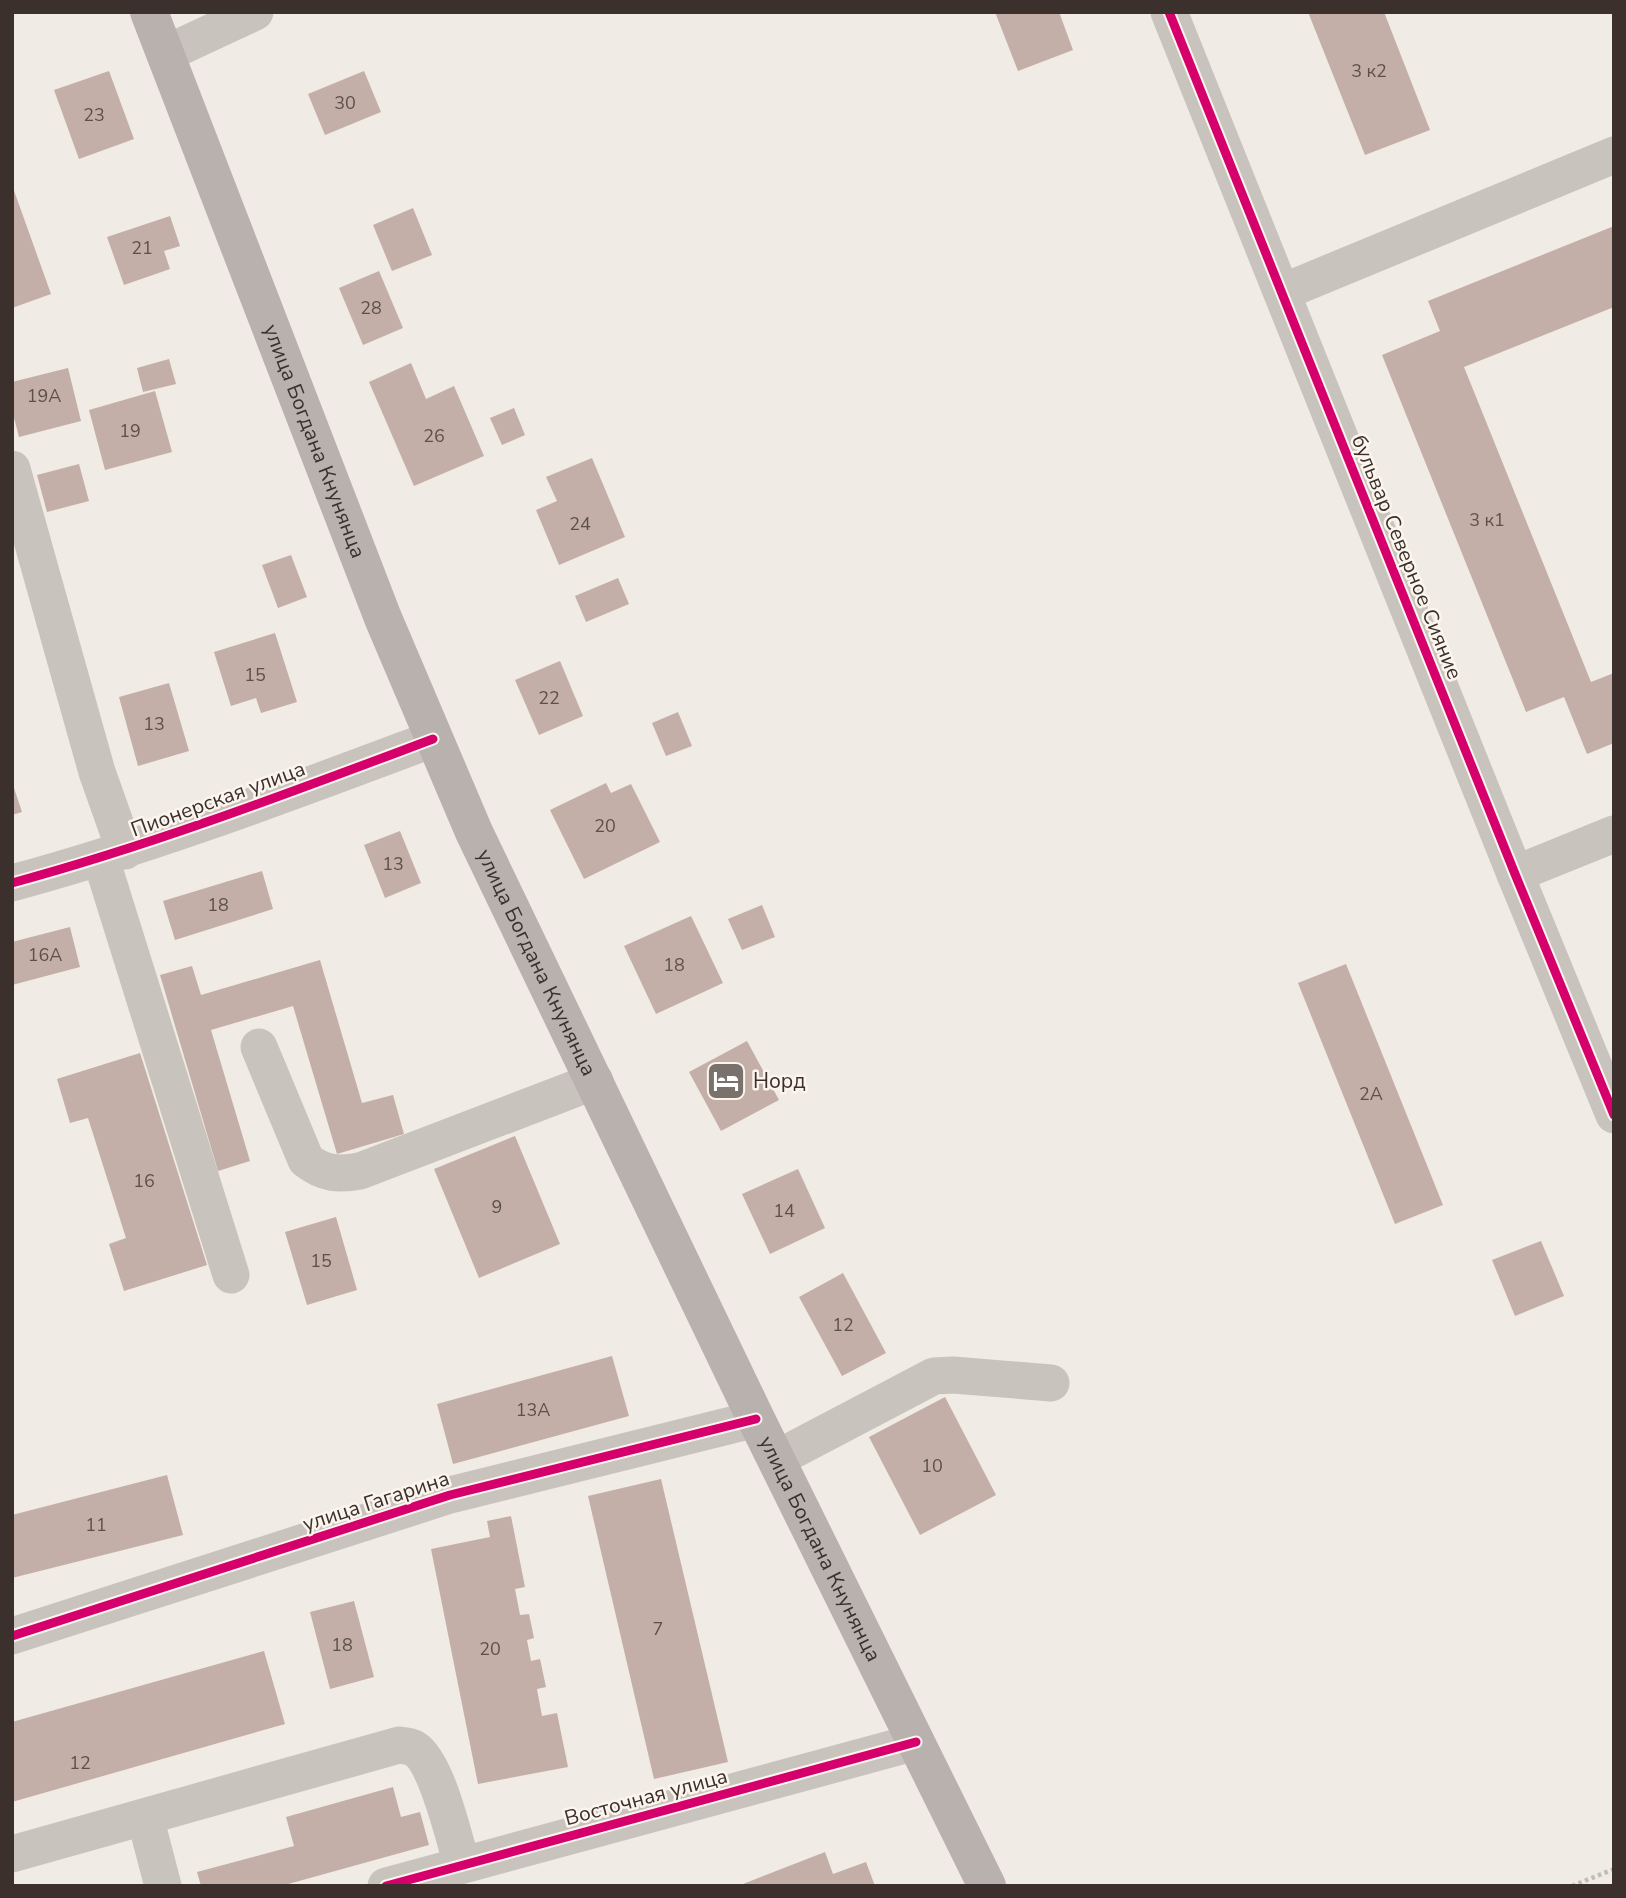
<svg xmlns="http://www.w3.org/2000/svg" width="1626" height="1898" font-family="'Nunito Sans',sans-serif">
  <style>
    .building { fill: #c3afa7 }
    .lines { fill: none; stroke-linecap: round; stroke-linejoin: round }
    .path { stroke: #c2bbb6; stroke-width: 4.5; stroke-dasharray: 3.5 3.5; stroke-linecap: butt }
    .minor { stroke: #c9c3be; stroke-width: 37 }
    .major { stroke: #b8b1ad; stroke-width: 38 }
    .cycleway-casing { stroke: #fbf5ee; stroke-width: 13 }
    .cycleway { stroke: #d6006c; stroke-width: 9 }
    .labels { text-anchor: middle; stroke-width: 5; stroke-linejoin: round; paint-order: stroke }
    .number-label { font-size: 18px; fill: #5d504a }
    .street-label { font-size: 21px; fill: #3b302b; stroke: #fbf5ee }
    .poi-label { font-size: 21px; fill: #3b302b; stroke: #fbf5ee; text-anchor: start }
  </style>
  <rect width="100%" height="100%" fill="#f0ebe5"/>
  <g class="building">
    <path d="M995,12H1059L1073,50L1018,71Z"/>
    <path d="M1308,12H1384L1430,130L1365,155Z"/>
    <path d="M109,71L134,139L79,159L54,90Z"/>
    <path d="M364,71L381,112L325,135L308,94Z"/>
    <path d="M12,185L51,294L12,308Z"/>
    <path d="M413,208L432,255L392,271L373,225Z"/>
    <path d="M170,216L180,246L164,251L170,269L124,285L107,237Z"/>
    <path d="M1614,226V307L1464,367L1591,682L1614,673V743L1587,754L1564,697L1526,712L1382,355L1440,331L1428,301Z"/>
    <path d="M379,271L403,328L363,345L339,288Z"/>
    <path d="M169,359L176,384L143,392L137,368Z"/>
    <path d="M411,363L426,399L454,386L484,456L414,486L369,382Z"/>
    <path d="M68,368L81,421L19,437L12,410V382Z"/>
    <path d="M155,391L172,452L105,470L89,410Z"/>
    <path d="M514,408L525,435L502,445L490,418Z"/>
    <path d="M592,458L625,537L559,565L536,510L557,501L546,477Z"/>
    <path d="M79,464L89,501L47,512L37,475Z"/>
    <path d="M291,555L307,597L278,608L262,565Z"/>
    <path d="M618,578L629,604L586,622L575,596Z"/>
    <path d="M275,633L297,702L261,713L256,698L231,706L214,652Z"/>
    <path d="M560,661L583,716L539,735L515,680Z"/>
    <path d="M169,683L189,751L138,766L119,697Z"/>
    <path d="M678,712L692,746L666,756L652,723Z"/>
    <path d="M12,782L22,812L12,815Z"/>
    <path d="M606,783L611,793L631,784L660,842L584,879L550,810Z"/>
    <path d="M400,831L421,883L385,898L364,845Z"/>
    <path d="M262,871L273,909L175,940L163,901Z"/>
    <path d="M762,905L775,937L742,950L728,919Z"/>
    <path d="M691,916L723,983L656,1014L624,946Z"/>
    <path d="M70,927L80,967L12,985V942Z"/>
    <path d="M320,960L362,1103L393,1095L404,1134L337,1154L293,1006L211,1030L250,1161L218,1171L160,975L192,966L201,995Z"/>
    <path d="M1346,964L1443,1205L1395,1224L1298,983Z"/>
    <path d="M747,1041L779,1100L721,1131L689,1072Z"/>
    <path d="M140,1053L207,1265L124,1291L109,1244L126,1238L88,1118L70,1123L57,1079Z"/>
    <path d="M515,1136L560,1244L479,1278L434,1169Z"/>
    <path d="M798,1169L825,1228L770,1254L742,1194Z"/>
    <path d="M336,1217L357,1290L307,1305L285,1232Z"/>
    <path d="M1541,1241L1564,1296L1515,1316L1492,1260Z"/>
    <path d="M843,1273L886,1353L842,1376L799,1297Z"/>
    <path d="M612,1356L629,1416L453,1464L437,1404Z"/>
    <path d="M945,1397L996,1495L920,1535L869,1437Z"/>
    <path d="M167,1475L183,1535L12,1578V1515Z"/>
    <path d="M661,1479L728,1762L654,1779L588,1496Z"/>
    <path d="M511,1516L525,1587L515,1589L520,1615L529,1614L534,1638L527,1640L531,1661L540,1659L546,1687L537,1689L542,1716L557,1713L568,1767L478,1784L431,1549L490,1537L487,1521Z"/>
    <path d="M354,1601L374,1677L330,1689L310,1612Z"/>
    <path d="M264,1651L285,1724L12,1802V1722Z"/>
    <path d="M393,1787L401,1817L420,1812L429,1845L281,1886H201L197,1872L294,1846L286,1817Z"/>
    <path d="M825,1852L833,1874L866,1862L875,1886H738Z"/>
  </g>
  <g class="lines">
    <path class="path" d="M1572,1886L1614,1869"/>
    <g class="minor">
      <path d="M1169,12L1515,874L1614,1115"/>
      <path d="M165,54L255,12"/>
      <path d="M1283,292L1614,155"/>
      <path d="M12,469L97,772L125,851"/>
      <path d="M101,859L231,1275"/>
      <path d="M1515,874L1614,834"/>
      <path d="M12,883C156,844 294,791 433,739"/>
      <path d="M259,1047L306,1160C324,1174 338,1175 360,1171L595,1081"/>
      <path d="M776,1459L934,1376L953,1375L1051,1383"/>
      <path d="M12,1636L450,1495L756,1419"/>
      <path d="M145,1817L163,1886"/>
      <path d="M12,1854L399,1745C404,1746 411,1746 415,1749C437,1763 454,1838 462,1865"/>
      <path d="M386,1886L916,1742"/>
    </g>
    <path class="major" id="s1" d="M149,12L383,618L474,832L756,1419L987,1886"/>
    <g class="cycleway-casing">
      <g id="cycleway">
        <path d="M1169,12L1515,874L1614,1115"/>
        <path d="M12,883C156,844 294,791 433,739"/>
        <path d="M12,1636L450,1495L756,1419"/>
        <path d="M386,1886L916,1742"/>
      </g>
    </g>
    <use href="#cycleway" class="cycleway"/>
  </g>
  <defs>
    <g id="hotel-square" transform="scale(2.0125)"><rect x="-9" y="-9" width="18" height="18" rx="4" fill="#7a716c" stroke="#fbf5ee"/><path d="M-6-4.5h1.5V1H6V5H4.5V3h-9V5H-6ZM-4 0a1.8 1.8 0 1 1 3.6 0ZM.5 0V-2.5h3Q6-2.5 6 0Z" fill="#fff"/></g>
  </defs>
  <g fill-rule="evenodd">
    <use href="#hotel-square" x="726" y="1081"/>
  </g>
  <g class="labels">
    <g class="number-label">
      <text x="1369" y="77">3 к2</text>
      <text x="345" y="109">30</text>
      <text x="94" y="121">23</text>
      <text x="142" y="254">21</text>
      <text x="371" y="314">28</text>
      <text x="44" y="402">19А</text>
      <text x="130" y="437">19</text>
      <text x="434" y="442">26</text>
      <text x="1487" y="526">3 к1</text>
      <text x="580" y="530">24</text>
      <text x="255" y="681">15</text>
      <text x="549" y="704">22</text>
      <text x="154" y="730">13</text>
      <text x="605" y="832">20</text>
      <text x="393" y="870">13</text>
      <text x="218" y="911">18</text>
      <text x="45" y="961">16А</text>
      <text x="674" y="971">18</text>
      <text x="1371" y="1100">2А</text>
      <text x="144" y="1187">16</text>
      <text x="497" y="1213">9</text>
      <text x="784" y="1217">14</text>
      <text x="321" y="1267">15</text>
      <text x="843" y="1331">12</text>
      <text x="533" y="1416">13А</text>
      <text x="932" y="1472">10</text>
      <text x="96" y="1531">11</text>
      <text x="658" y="1635">7</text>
      <text x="342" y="1651">18</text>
      <text x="490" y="1655">20</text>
      <text x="80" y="1769">12</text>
    </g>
    <g class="street-label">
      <text dy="7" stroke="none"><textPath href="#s1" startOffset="460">улица Богдана Кнунянца</textPath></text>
      <text transform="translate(1407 557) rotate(68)" y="7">бульвар Северное Сияние</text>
      <text transform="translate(218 799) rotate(-20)" y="7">Пионерская улица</text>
      <text dy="7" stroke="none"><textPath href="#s1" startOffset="1027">улица Богдана Кнунянца</textPath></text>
      <text transform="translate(376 1501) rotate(-18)" y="7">улица Гагарина</text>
      <text dy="7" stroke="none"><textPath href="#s1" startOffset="1678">улица Богдана Кнунянца</textPath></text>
      <text transform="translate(646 1797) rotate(-15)" y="7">Восточная улица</text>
    </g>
    <g class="poi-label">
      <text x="753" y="1088">Норд</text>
    </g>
  </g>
  <rect width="1626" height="1898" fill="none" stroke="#3b302b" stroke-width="28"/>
</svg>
